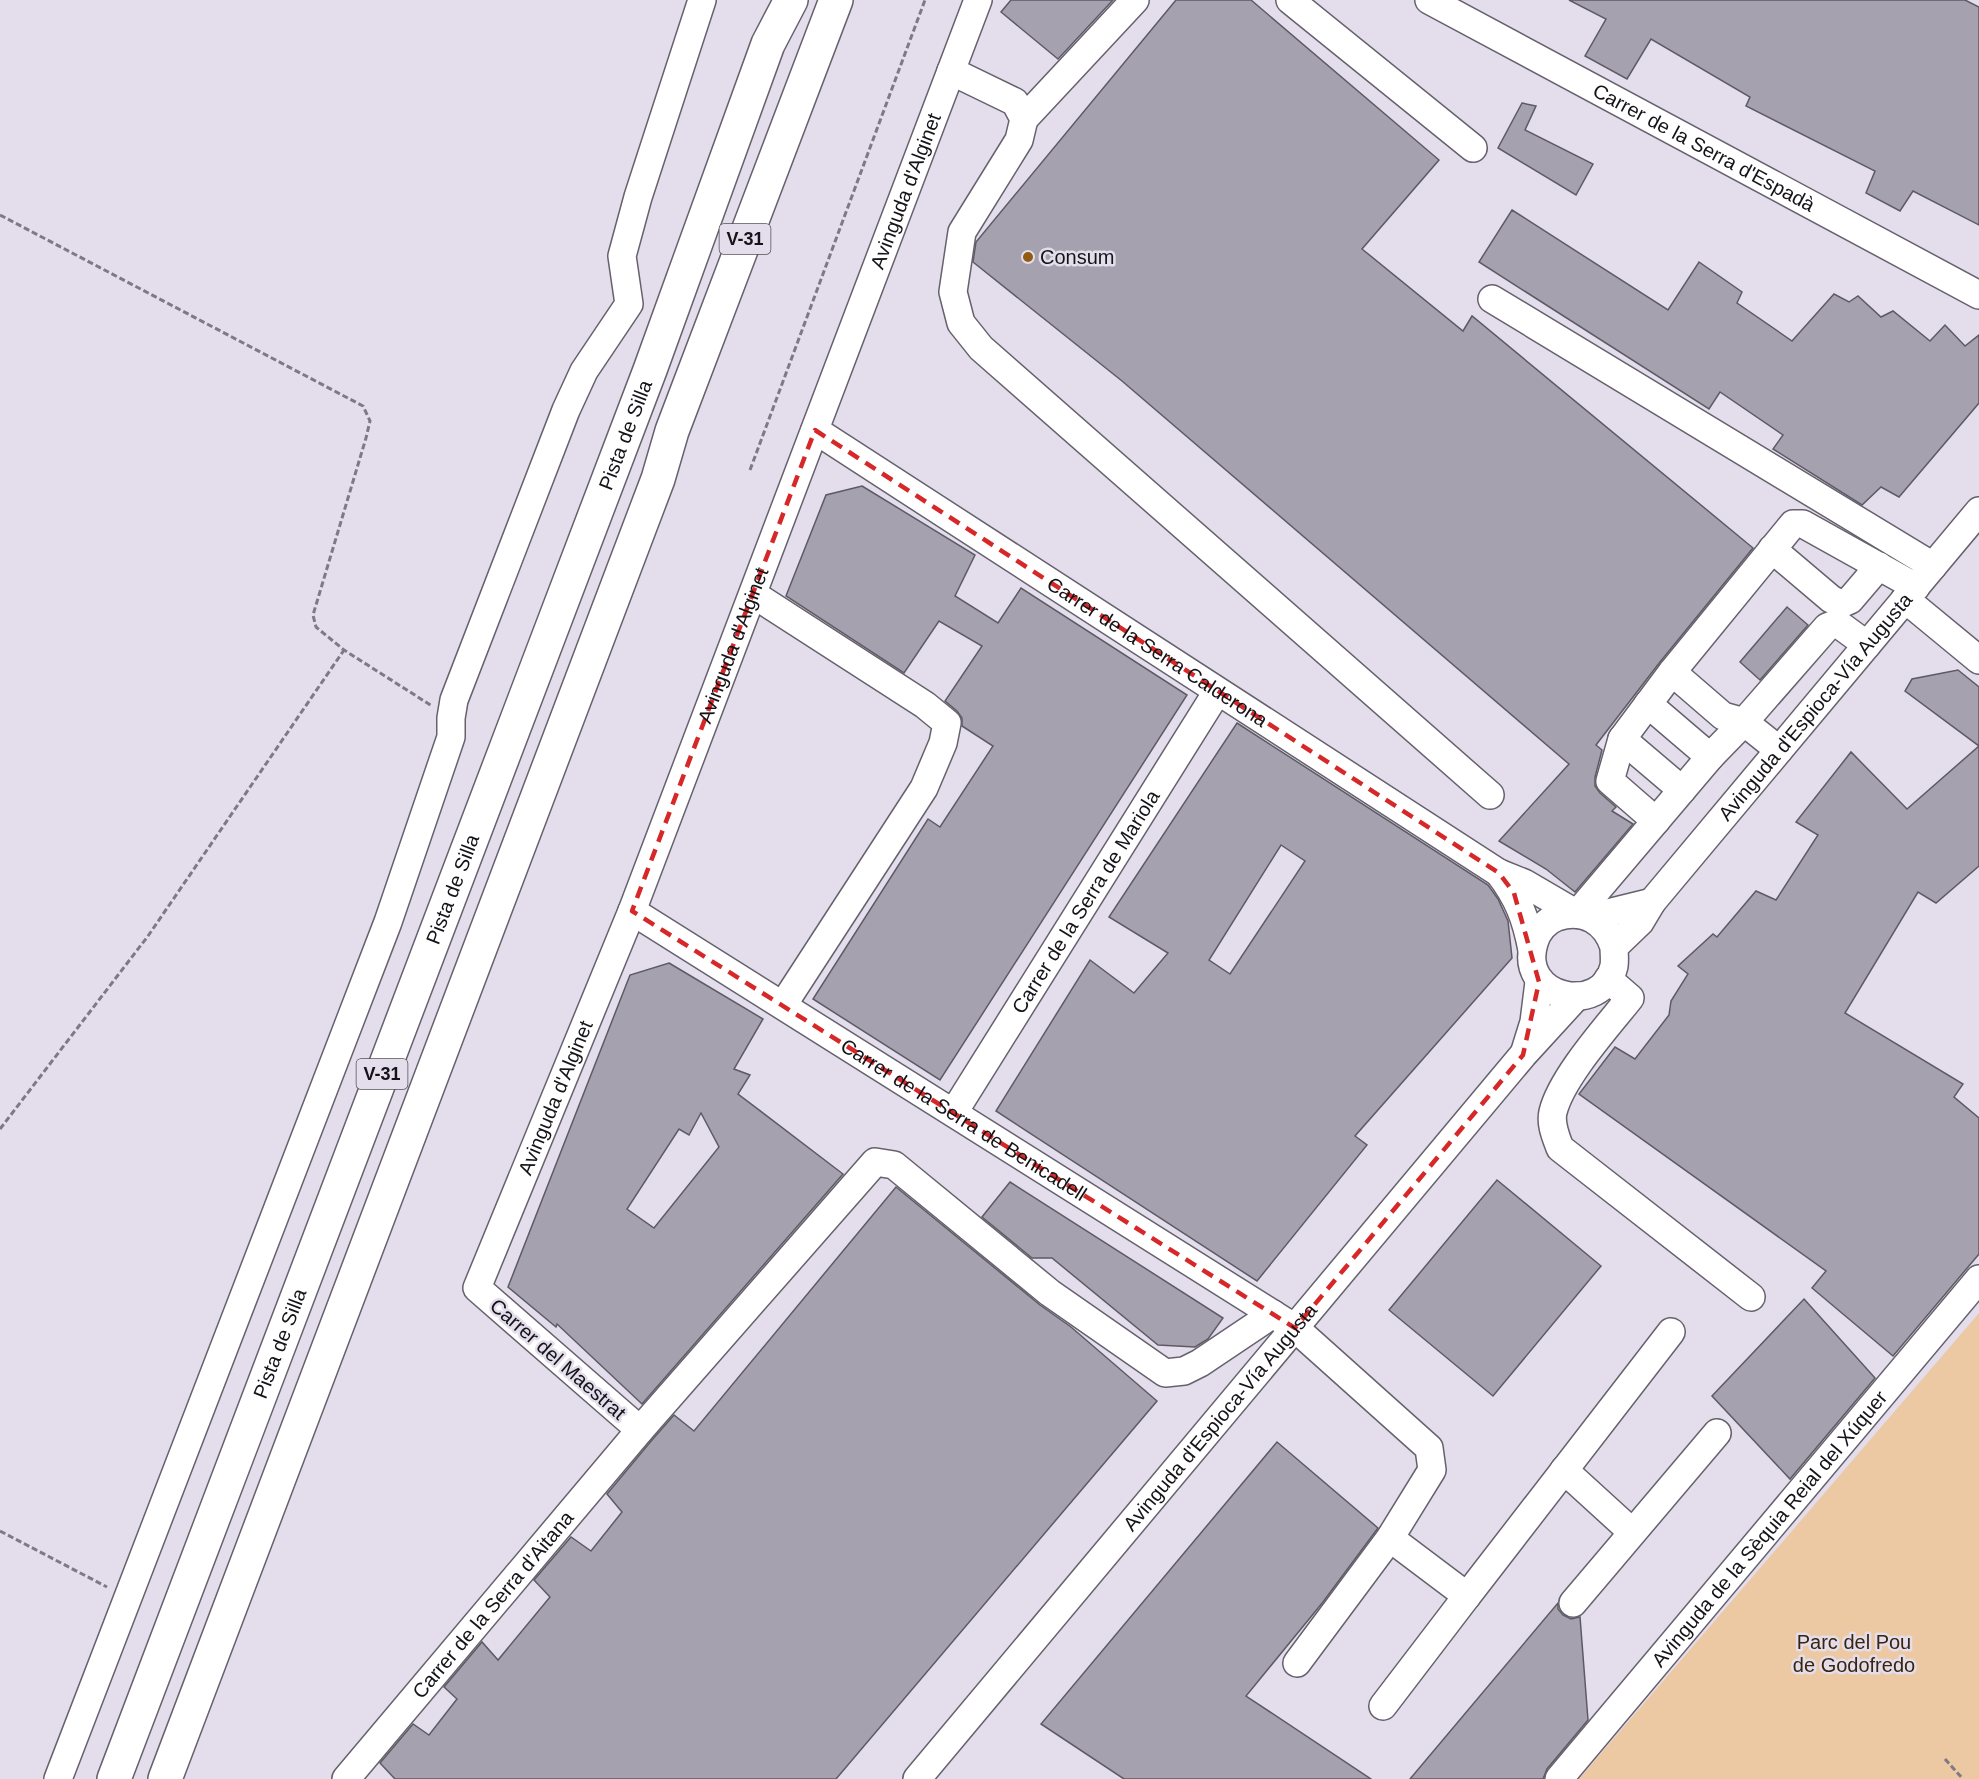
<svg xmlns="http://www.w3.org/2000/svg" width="1979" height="1779" font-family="Helvetica,sans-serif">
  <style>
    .green { fill: #ecc8a3 }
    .building { fill: #a6a1ae; stroke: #5e5a65; stroke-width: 1.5; fill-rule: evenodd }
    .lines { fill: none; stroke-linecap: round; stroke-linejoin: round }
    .minor-casing { stroke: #66616d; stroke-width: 30 }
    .highway-casing { stroke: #66616d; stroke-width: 36 }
    .path { stroke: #7e7a83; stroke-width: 3; stroke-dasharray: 6 3; stroke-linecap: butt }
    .minor { stroke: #fff; stroke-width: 27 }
    .highway { stroke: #fff; stroke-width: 33 }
    .marked { fill: none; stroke: #d62828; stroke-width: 4.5; stroke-dasharray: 12 8; stroke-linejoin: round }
    .poi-dot { fill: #915b11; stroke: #e4deec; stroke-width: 2 }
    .labels { text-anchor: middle; stroke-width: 5; stroke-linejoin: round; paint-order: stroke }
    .shield { fill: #e4deec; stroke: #535057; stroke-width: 1.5 }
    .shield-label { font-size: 18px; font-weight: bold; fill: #151317 }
    .street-label { font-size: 20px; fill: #151317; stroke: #e4deec }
    .poi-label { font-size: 20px; fill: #151317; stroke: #e4deec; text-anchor: start }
    .park-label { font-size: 20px; fill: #39250e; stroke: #e4deec }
  </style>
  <rect width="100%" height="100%" fill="#e4deec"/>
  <path class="green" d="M1979,1313V1779H1579Z"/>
  <g class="building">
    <path d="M1011,0H1113L1058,59L1001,12Z"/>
    <path d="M1176,0H1251L1439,160L1362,249L1463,331L1472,316L1753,548L1660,662L1596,745L1602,750L1595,777V786L1600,793L1616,807L1612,811L1633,824L1575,892L1546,869L1499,841L1569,764L1122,381L973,262L976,242Z"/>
    <path d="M1569,0H1965L1979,7V225L1913,191L1900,211L1866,193L1875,171L1746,106L1750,97L1651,39L1627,79L1585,56L1606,19Z"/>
    <path d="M1522,103L1536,106L1525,130L1593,164L1576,195L1498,148Z"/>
    <path d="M1512,210L1668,310L1699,262L1742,292L1737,303L1792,341L1834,294L1849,302L1858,296L1881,317L1893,311L1930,341L1945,325L1965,346L1979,335V403L1899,497L1881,487L1862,505L1773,449L1783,435L1720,392L1709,409L1479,262Z"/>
    <path d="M862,486L975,555L955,596L998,623L1021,588L1187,695L940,1080L813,999L928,819L940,827L993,746L962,726V718L957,711L945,701L982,646L939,621L904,673L786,596L826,495Z"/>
    <path d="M1787,607L1808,625L1760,680L1740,662Z"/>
    <path d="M1958,670L1979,687V746L1905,691L1912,679Z"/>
    <path d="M1237,723L1488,885L1498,899L1508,921L1512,958L1355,1136L1367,1145L1257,1281L996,1111L1090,960L1134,993L1168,953L1109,917ZM1281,845L1305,861L1230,974L1209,960Z"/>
    <path d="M1979,746V866L1936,903L1918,892L1845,1013L1963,1084L1954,1097L1979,1118V1254L1893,1356L1812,1288L1826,1271L1579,1094L1615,1047L1635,1059L1669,1015L1671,1001L1688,974L1678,966L1713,934L1717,937L1756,891L1776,900L1818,835L1796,822L1851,752L1907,809Z"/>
    <path d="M669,963L763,1019L734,1069L750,1075L738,1094L843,1174L642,1404L557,1324L556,1327L508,1287L630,975ZM701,1113L719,1147L654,1228L627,1209L679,1129L689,1135Z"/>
    <path d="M1497,1180L1601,1266L1493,1396L1389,1310Z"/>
    <path d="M1010,1182L1223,1318L1208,1339L1195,1347L1158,1345L1052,1258H1032L982,1217Z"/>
    <path d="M896,1187L1040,1305L1071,1327L1157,1401L836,1779H395L380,1763L413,1724L429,1735L457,1699L444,1687L482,1642L498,1660L550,1597L534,1580L571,1537L591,1551L622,1512L607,1494L652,1440L674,1415L694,1431Z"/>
    <path d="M1804,1299L1875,1378L1790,1479L1712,1396Z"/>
    <path d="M1277,1442L1378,1528L1323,1602L1246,1696L1371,1779H1124L1041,1724Z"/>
    <path d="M1558,1603V1609L1563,1615L1571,1619L1580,1617L1588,1720L1547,1769L1543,1779H1410Z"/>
  </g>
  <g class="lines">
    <g class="minor-casing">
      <g id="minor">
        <path d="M1290,0L1473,148"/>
        <path id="s1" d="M1429,0L1979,295"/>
        <path d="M951,71L1015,102L1024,119L1019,140L962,232L953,292L961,323L981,348L1490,795"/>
        <path d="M1024,119L1135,0"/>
        <path d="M1492,299L1933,566"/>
        <path id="s2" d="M815,430L1499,873L1524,883L1577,914L1710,757L1744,722L1827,627L1837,623L1867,645"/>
        <path d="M1772,549L1831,599L1841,604L1850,600L1879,566"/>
        <path d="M753,594L925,705L947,723L943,743L924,788L783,1005"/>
        <path d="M1905,599L1979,660"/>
        <path d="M1672,672L1793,524H1803L1916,587"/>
        <path d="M1648,704L1710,757"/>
        <path d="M1622,739L1682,790"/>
        <path d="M1656,821L1610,781L1622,739L1672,672L1723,716L1744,722L1779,750"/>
        <path d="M1499,873C1518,898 1526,918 1532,950"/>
        <path id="s3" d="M632,911L1295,1328L1429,1448L1432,1470L1390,1538L1297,1663"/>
        <path d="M1591,917L1652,902"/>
        <path id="s4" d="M1614,947C1606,922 1584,908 1557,917C1546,921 1537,931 1534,943C1517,998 1602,1018 1614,966C1615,960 1614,953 1614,947L1640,922L1652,902L1979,511"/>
        <path d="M1608,979L1630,998C1607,1027 1561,1078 1553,1112C1550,1124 1556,1137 1560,1148L1751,1297"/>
        <path d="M1525,1051L1534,1022L1539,982"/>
        <path id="s5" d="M954,1112L1217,692"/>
        <path id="s6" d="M640,1430L477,1288L632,911L978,0"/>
        <path d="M1564,1470L1632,1532"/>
        <path d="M1467,1596L1671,1332"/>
        <path d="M1573,1603L1717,1433"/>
        <path d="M1383,1706L1467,1596L1390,1538"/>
        <path d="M58,1779L388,922L451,737V718L454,700L566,410L584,371L629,304L622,256L638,197L702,0"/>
        <path id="s7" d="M346,1779L640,1430L875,1162L894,1165L1050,1293L1165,1373L1184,1371L1200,1363L1273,1314"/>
        <path id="s8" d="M917,1779L1523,1055L1577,996"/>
        <path id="s9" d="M1559,1779L1979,1279"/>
      </g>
    </g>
    <g class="highway-casing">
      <g id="highway">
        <path id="s10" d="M114,1779L650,370L768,44L791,0"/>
        <path d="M165,1779L658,479L672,431L836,0"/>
      </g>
    </g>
    <g class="path">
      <path d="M0,215L363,406L370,421L366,438L313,615L316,627L344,650L432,706"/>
      <path d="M750,470L925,0"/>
      <path d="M0,1129L148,936L344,650"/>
      <path d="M0,1531L107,1587"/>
      <path d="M1945,1759L1963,1779"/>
    </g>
    <use href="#minor" class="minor"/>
    <use href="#highway" class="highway"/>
  </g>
  <path class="marked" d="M815,430L1499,873L1514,893L1539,982L1523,1055L1295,1328L632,911Z"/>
  <circle class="poi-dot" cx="1028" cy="257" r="6"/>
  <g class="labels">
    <g class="shield">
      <rect x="719.5" y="224" width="51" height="30" rx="4.5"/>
      <rect x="356.5" y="1059" width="51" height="30" rx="4.5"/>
    </g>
    <g class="shield-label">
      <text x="745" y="245">V-31</text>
      <text x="382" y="1080">V-31</text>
    </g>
    <g class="street-label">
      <text dy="7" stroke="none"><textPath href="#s1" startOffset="312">Carrer de la Serra d'Espadà</textPath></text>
      <text dy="7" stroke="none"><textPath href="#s6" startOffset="1394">Avinguda d'Alginet</textPath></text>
      <text dy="7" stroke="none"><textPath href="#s10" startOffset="1438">Pista de Silla</textPath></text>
      <text dy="7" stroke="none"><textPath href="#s6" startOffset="908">Avinguda d'Alginet</textPath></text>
      <text dy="7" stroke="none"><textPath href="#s2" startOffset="408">Carrer de la Serra Calderona</textPath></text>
      <text dy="7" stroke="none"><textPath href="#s4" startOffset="574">Avinguda d'Espioca-Vía Augusta</textPath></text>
      <text dy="7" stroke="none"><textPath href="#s10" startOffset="952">Pista de Silla</textPath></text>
      <text dy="7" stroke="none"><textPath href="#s5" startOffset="248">Carrer de la Serra de Mariola</textPath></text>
      <text dy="7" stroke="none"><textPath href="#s6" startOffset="422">Avinguda d'Alginet</textPath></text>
      <text dy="7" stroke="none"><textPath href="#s3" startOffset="392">Carrer de la Serra de Benicadell</textPath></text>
      <text dy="7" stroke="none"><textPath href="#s10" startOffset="466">Pista de Silla</textPath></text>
      <text transform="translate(558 1359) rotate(41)" y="7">Carrer del Maestrat</text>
      <text dy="7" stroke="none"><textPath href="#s8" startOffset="472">Avinguda d'Espioca-Vía Augusta</textPath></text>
      <text dy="7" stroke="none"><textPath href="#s9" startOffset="327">Avinguda de la Sèquia Reial del Xúquer</textPath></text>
      <text dy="7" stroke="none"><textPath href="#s7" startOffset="228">Carrer de la Serra d'Aitana</textPath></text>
    </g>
    <g class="poi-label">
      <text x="1040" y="264">Consum</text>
    </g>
    <g class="park-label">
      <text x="1854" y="1649">Parc del Pou<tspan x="1854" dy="23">de Godofredo</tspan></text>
    </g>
  </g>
</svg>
